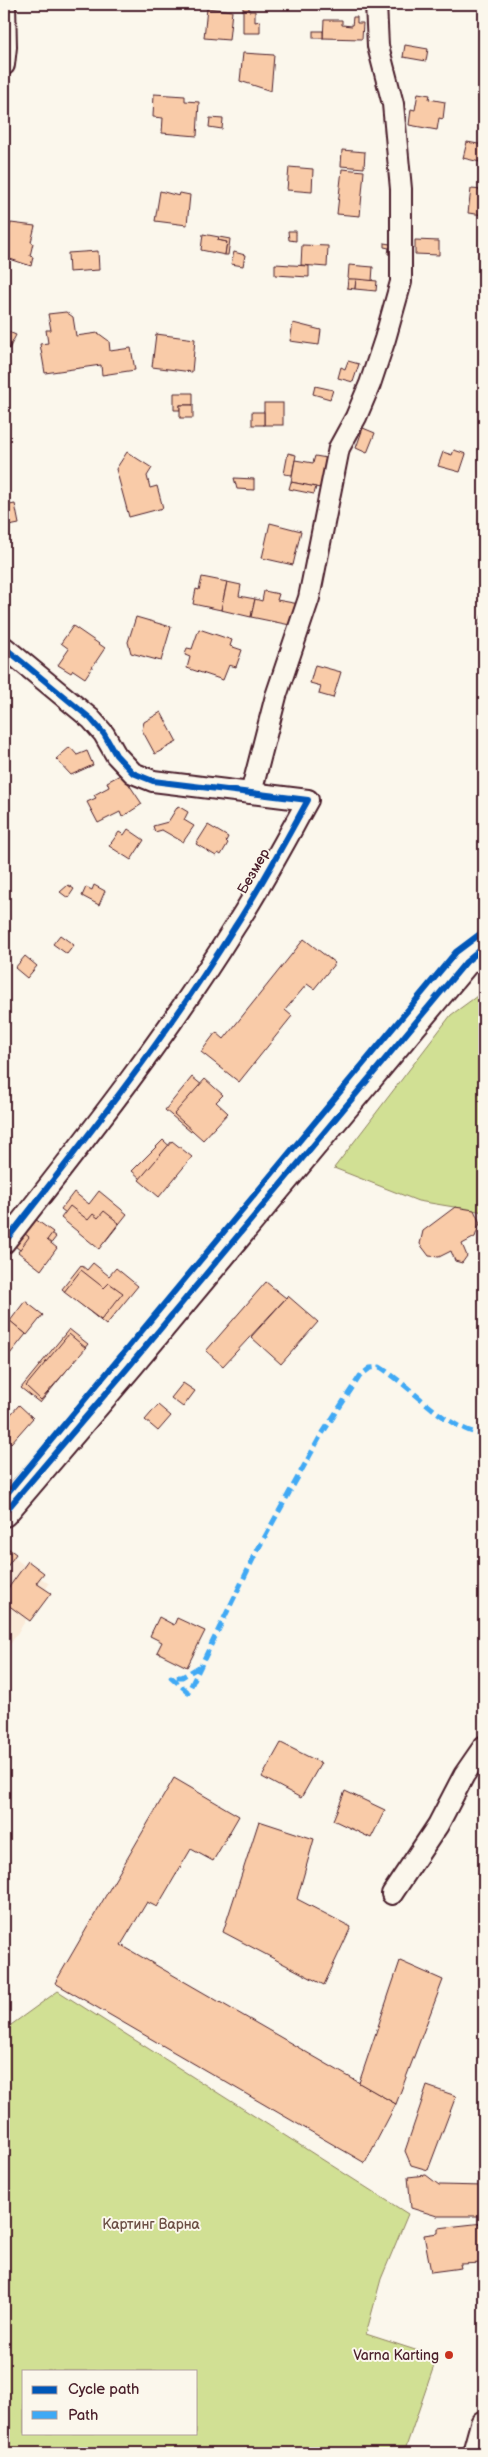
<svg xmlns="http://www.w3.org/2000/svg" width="488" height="2457" font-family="'Balsamiq Sans',sans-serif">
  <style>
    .built { fill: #faead8 }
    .green { fill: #d1e094; stroke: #8e8060; fill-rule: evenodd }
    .building { fill: #f9cba8; stroke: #4a1f2b }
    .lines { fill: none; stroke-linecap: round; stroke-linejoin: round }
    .minor-casing { stroke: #4a1f2b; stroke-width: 24 }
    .tertiary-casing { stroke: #4a1f2b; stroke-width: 30 }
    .minor { stroke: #fbf7ec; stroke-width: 20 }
    .tertiary { stroke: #fbf7ec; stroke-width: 26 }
    .quiet { stroke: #3fa9f5; stroke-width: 5; stroke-dasharray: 10 5; stroke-linecap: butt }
    .cycleway-casing { stroke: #fbf7ec; stroke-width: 9 }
    .cycleway { stroke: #0057b8; stroke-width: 6 }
    .poi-dot { fill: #c8321e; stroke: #fbf7ec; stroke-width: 2 }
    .labels { text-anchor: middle; stroke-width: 4; stroke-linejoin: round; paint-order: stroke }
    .street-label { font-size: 14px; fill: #4a1f2b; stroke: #fbf7ec }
    .park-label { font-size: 14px; fill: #6c4f45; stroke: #fbf7ec }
    .poi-label { font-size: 14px; fill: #4a1f2b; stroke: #fbf7ec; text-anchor: end }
  </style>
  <rect width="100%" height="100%" fill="#fbf7ec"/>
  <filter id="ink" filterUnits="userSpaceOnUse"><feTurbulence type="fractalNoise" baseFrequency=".02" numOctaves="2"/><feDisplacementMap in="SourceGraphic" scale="10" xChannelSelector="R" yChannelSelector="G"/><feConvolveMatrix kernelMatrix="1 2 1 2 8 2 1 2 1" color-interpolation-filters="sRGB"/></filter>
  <g filter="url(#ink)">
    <path class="built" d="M4,1550L49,1584L4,1654Z"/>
    <g class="green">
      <path d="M484,991V1212L418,1201L334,1168L451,1015Z"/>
      <path d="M58,1991L408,2214L381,2279L366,2334L437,2357L404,2453H4V2030ZM24,2371H196V2433H24Z"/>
    </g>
    <g class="building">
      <path d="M243,4H249V11H255V22L260,21V33H243Z"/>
      <path d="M207,8L232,11L229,40L204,38Z"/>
      <path d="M353,17H357V23H363L362,39L323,38L324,20H342V25L352,26Z"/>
      <rect x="313" y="31" width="10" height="7"/>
      <path d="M405,45L428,49L426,61L403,57Z"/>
      <path d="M243,53L274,55L271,91L240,81Z"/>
      <path d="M418,93L430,95L429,99L445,102L443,119L439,118L437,130L409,125L411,109L415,110Z"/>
      <path d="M154,94L185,96V101L199,102L197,136L162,133L163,118L153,117Z"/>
      <path d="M210,118L223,119L222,129L209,127Z"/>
      <path d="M467,142L484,145V163L463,158Z"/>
      <path d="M342,150L365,152L364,168L341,166Z"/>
      <path d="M289,167L313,169L312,192L287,190Z"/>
      <path d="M342,169L364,171L360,216L337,214Z"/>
      <path d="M471,189L484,190V215L468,213Z"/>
      <path d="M160,191L179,196L180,193L190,195L187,225L155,221Z"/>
      <path d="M11,223L35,226L31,242L33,243L30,256L33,257L31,266L4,257V245Z"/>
      <path d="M288,231H296V241L289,240Z"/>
      <path d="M203,234L219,237L218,240L227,242L225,255L201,250Z"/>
      <path d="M219,237L230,239L228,255H225L227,242L218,240Z"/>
      <path d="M415,240L439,241V255L415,254Z"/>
      <path d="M384,243L396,245L394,255L388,254L389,248L384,247Z"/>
      <path d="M302,245L328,246L327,267L301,265Z"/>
      <path d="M98,251L99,270L69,272L68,253Z"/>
      <path d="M234,252L245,255L243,266L231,264Z"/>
      <path d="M275,264L309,266V277L275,275Z"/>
      <path d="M349,265L373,267L372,281L348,279Z"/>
      <path d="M348,279H356L355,289L347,288Z"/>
      <path d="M356,279L377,281L376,291L355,289Z"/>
      <path d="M66,312L73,317L76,336L98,333L109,341L110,351L131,348L135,370L102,375L101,365L45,373L40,344L48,343L46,330H51L48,314Z"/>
      <path d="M293,323L321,330L319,345L290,341Z"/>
      <path d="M4,330L16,335L9,349L4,347Z"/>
      <path d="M156,334L195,339L192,372L152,367Z"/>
      <path d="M348,361L359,364L353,382L338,378L341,367L345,369Z"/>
      <path d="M315,386L333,390L330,399L313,394Z"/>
      <path d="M174,393H193V405H180V410H174Z"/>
      <rect x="264" y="403" width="19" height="22"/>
      <rect x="180" y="405" width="13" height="13"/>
      <rect x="252" y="412" width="12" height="13"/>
      <path d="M363,428L375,433L367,453L356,448Z"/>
      <path d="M454,450L466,454L460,472L438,466L443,452L452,455Z"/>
      <path d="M127,452L152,468L147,476L150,488L157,486L163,508L129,517L116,469Z"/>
      <path d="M288,453L296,455L292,475L284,474Z"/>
      <path d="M315,456L327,458L320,488L291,482L295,460L313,463Z"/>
      <path d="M234,478L254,479V490L237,489Z"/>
      <path d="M291,482L316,487L314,494L289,489Z"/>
      <path d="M15,504L19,524L4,527V506Z"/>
      <path d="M270,523L301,531L293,565L262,558Z"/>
      <path d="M202,577L227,582L221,610L193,604L196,589L199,590Z"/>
      <path d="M227,582L241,585L239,596L255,599L251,617L221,610Z"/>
      <path d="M264,591L279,594L277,600L299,604L295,626L251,617L255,599L262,601Z"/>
      <path d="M484,608V626L480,625Z"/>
      <path d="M136,617L171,627L161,661L131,653L128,642Z"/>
      <path d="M73,626L105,648L85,678L73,670L71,673L58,665L69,649L61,643Z"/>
      <path d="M199,629L232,640L230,646L242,650L236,667L229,665L223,680L187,668L190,657L185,655L187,648L192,649Z"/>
      <path d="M315,665L341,672L333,698L319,694L321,686L310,683Z"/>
      <path d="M161,712L177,742L155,754L142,730L144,722Z"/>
      <path d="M70,747L77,755L87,751L93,765L71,775L56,759Z"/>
      <path d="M122,774L142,804L122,817L120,812L98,823L87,802L96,798L94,795L109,787L107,782Z"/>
      <path d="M178,806L188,812L184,820L194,826L183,842L162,830L155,832L153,826L168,822Z"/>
      <path d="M208,825L228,837L226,841L228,843L221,855L218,853L216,856L196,844Z"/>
      <path d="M128,829L144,840L131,860L109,846L119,832L124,835Z"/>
      <path d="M68,885L74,889L68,898L60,892Z"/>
      <path d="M94,885L105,891L99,905L82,896L86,887L92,890Z"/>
      <path d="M60,935L74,945L67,954L53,944Z"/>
      <path d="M304,939L335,963L314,989L307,984L285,1010L292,1016L239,1082L201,1052L216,1032L224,1039Z"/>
      <path d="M25,956L37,966L27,978L15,968Z"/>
      <path d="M192,1077L218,1098L191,1132L165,1110Z"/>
      <path d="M205,1079L223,1095L216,1102L228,1113L203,1140L174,1114Z"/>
      <path d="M163,1140L178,1154L149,1186L132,1171Z"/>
      <path d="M172,1141L192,1157L159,1197L139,1180Z"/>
      <path d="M99,1191L127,1214L104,1243L61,1209L74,1192L89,1204Z"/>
      <path d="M70,1206L88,1220L93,1214L98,1218L104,1211L119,1223L99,1249L61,1218Z"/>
      <path d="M455,1207L474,1210L480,1223L475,1237L462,1244L467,1256L462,1263L455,1261L451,1251L439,1257L429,1256L420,1244L423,1231Z"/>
      <path d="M30,1216L56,1237L36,1263L15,1246L22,1237L17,1233Z"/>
      <path d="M35,1219L53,1232L47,1240L57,1248L41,1270L18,1252L29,1237L24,1233Z"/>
      <path d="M93,1263L109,1276L116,1268L138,1286L106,1325L62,1289L81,1265L87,1270Z"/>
      <path d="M81,1270L104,1288L109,1283L123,1293L101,1320L64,1292Z"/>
      <path d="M266,1282L286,1298L223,1366L206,1351Z"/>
      <path d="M288,1296L318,1322L281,1364L251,1337Z"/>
      <path d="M25,1301L43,1315L27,1335L10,1321Z"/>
      <path d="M9,1320L26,1334L10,1354L4,1349V1327Z"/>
      <path d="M69,1329L88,1344L40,1403L21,1388Z"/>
      <path d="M69,1334L86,1348L41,1400L26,1386Z"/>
      <path d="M4,1349L9,1353L4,1360Z"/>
      <path d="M183,1383L195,1391L183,1407L171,1398Z"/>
      <path d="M19,1405L33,1418L11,1443L4,1437V1422Z"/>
      <path d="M158,1405L171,1416L158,1431L145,1420Z"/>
      <path d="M5,1546L16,1554L4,1571V1547Z"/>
      <path d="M28,1561L44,1573L36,1583L51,1593L30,1621L4,1602V1594Z"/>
      <path d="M159,1617L174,1625L177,1618L205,1631L187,1667L157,1652L162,1642L150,1636Z"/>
      <path d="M281,1743L321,1763L301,1798L262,1777Z"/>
      <path d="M174,1778L239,1816L213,1861L191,1849L157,1907L147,1902L121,1945L396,2104L365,2163L55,1983Z"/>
      <path d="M345,1791L385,1810L371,1838L333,1820Z"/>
      <path d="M259,1821L314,1839L297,1899L351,1927L324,1985L223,1932Z"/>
      <path d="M400,1961L443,1980L396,2104L359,2083Z"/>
      <path d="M427,2086L456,2096L428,2170L411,2165L405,2151Z"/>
      <path d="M426,2175L439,2185L484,2186V2216H437L411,2208L408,2177Z"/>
      <path d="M483,2223L484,2263L460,2264L461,2268L431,2272L424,2235L438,2233V2228Z"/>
    </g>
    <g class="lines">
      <g class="minor-casing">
        <g id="minor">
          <path d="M4,65L6,47L5,4"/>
          <path d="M4,647L91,719L104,734L116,755L133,773L153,781L308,800C284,843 261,887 234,928C165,1039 84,1141 4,1243"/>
          <path d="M251,793L276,696L309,598L339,448L356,417L370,384L385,339L401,282V189L393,104L378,46L376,4"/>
          <path d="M392,1894L438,1825L464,1775L484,1746"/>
        </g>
      </g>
      <g class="tertiary-casing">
        <g id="tertiary">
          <path d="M4,1513L131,1364L466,962L484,947"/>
          <path d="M476,2453L484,2424"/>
        </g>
      </g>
      <use href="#minor" class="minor"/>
      <use href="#tertiary" class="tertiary"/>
      <path class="quiet" d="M199,1667L182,1677H171L188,1692L257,1551L320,1437L360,1376L370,1368L380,1367C415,1389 442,1427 484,1435"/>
      <g class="cycleway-casing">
        <g id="cycleway">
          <path d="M4,647L91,719L104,734L116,755L133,773L153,781L308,800C284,843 261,887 234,928C165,1039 84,1141 4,1243"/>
          <path d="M4,1497L456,952L484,931"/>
          <path d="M4,1513L131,1364L466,962L484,947"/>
        </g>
      </g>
      <use href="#cycleway" class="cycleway"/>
    </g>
  </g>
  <circle class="poi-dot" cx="449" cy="2355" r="5"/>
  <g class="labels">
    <g class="street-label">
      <text transform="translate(253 871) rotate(-60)" y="5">Безмер</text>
    </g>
    <g class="park-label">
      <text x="151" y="2229">Картинг Варна</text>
    </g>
    <g class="poi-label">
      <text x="439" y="2360">Varna Karting</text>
    </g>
  </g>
  <rect width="488" height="2457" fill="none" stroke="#fbf7ec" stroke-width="20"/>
  <rect x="10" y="10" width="468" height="2437" fill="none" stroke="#4a1f2b" stroke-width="2" filter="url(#ink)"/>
  <rect x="22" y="2370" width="175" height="65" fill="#fbf7ec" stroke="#b4a19f"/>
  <rect x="32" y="2386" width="25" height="8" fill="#0057b8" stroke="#b4a19f"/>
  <text x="68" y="2394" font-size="15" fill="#4a1f2b">Cycle path</text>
  <rect x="32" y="2411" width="25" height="8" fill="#3fa9f5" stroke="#b4a19f"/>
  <text x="68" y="2420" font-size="15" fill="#4a1f2b">Path</text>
</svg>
